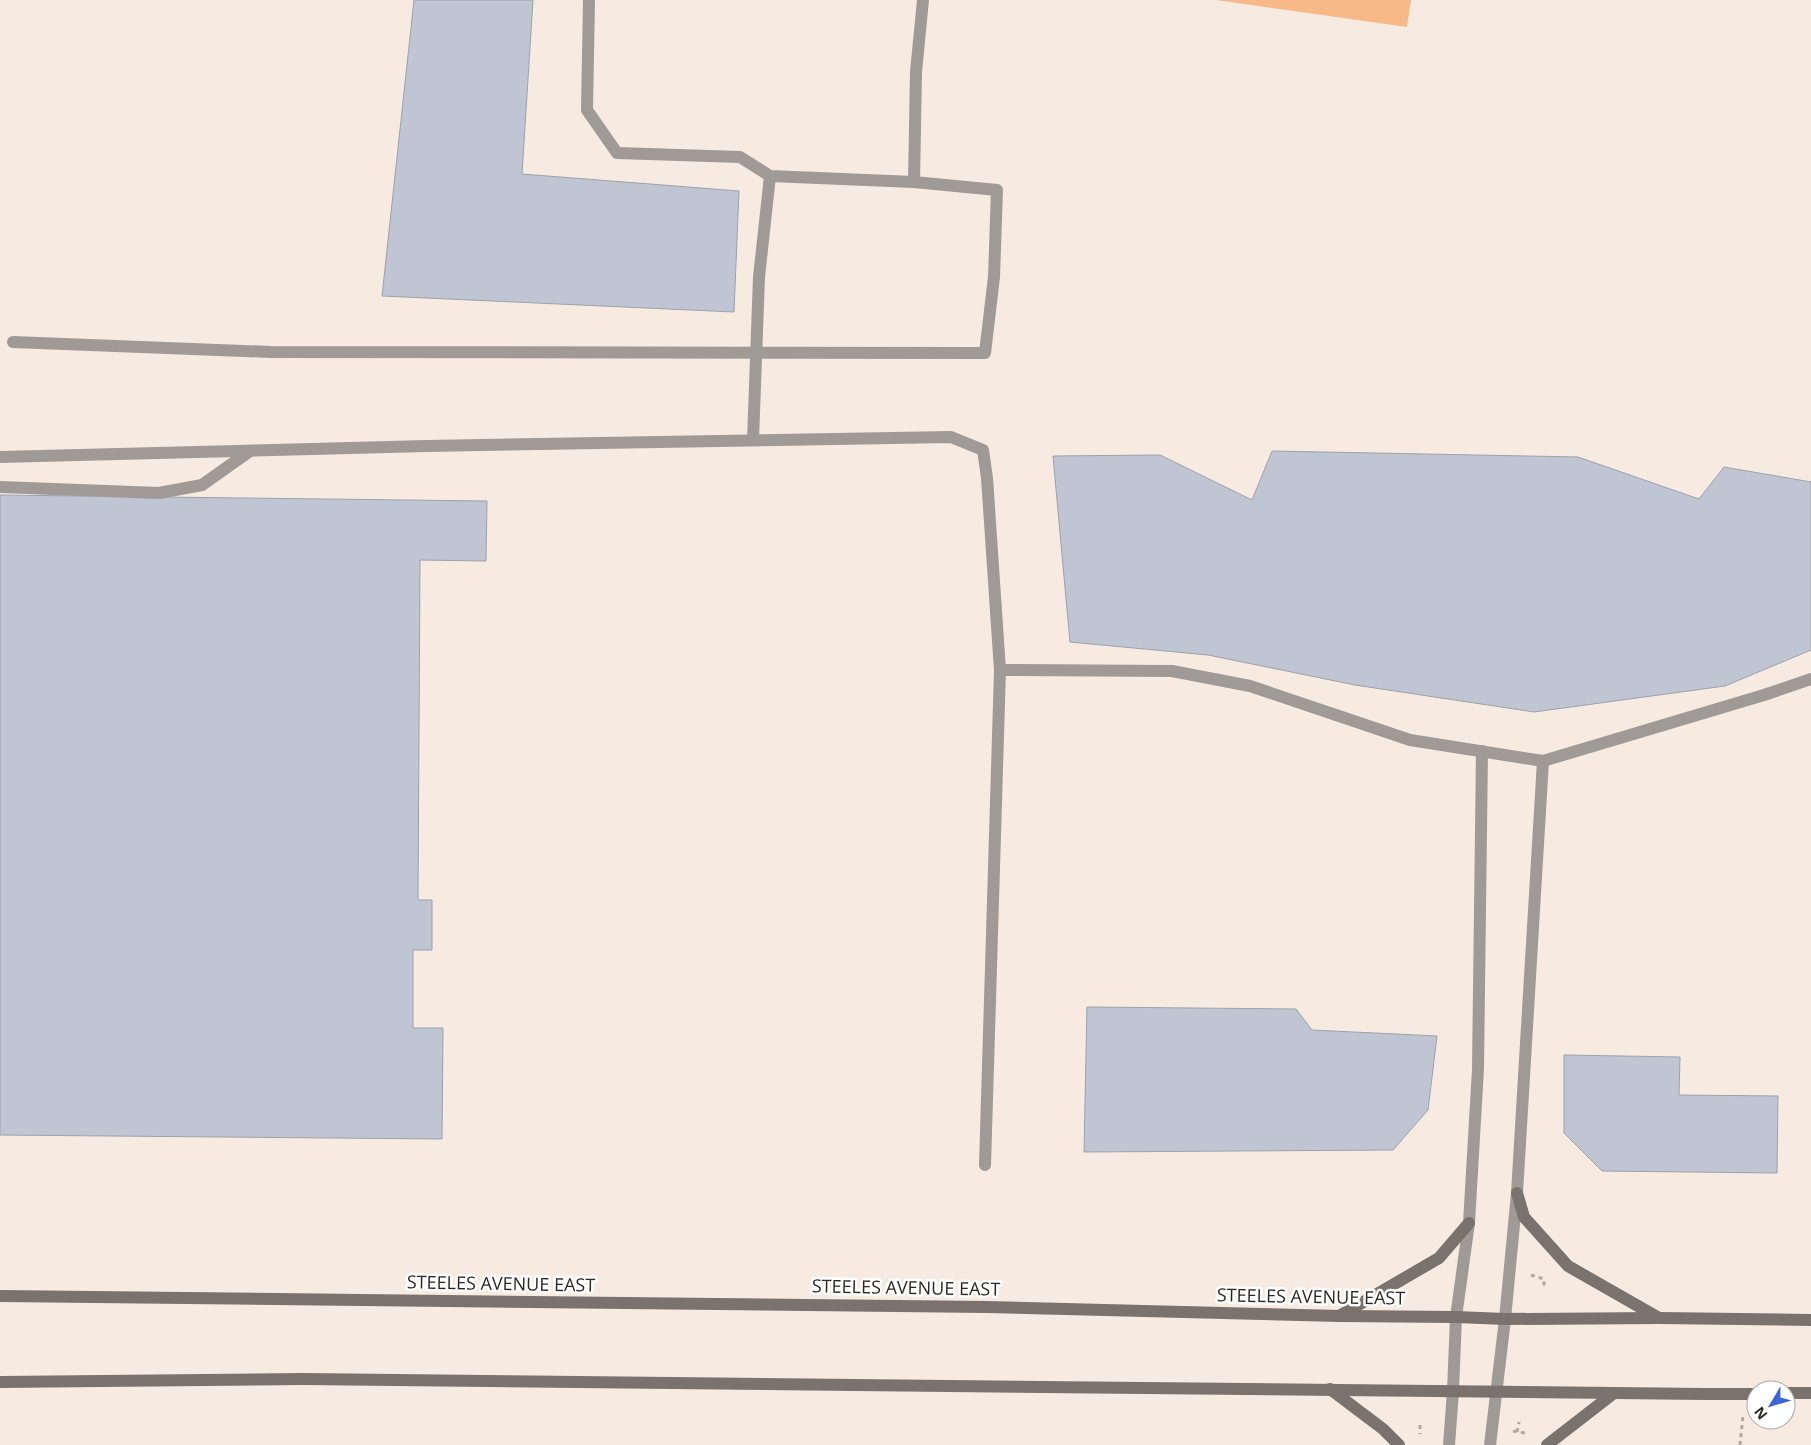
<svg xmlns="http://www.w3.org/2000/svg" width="1811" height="1445" font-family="'Open Sans',sans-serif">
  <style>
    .green { fill: #f8b988 }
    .building { fill: #bfc5d2; stroke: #9ba1ad }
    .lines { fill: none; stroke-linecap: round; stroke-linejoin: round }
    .path { stroke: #b1a7a0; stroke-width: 3; stroke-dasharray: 4 4; stroke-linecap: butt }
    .lane { stroke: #9f9a96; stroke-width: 12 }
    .street { stroke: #9f9a96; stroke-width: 12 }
    .secondary { stroke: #7a726c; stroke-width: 12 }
    .labels { text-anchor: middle; stroke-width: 5; stroke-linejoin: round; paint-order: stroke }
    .street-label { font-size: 18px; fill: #2c2724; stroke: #fff }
  </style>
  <rect width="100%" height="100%" fill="#f7eae1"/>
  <path class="green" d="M1216,0H1411L1407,27Z"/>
  <g class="building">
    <path d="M414,0H533L522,174L739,191L734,312L382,296Z"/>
    <path d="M1272,451L1578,457L1699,499L1724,467L1811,482V650L1725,686L1534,712L1355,685L1208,655L1070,642L1053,456L1160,455L1252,500Z"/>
    <path d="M0,495L487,501L486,561L420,560L418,900H432V950H413V1028H443L442,1139L0,1135Z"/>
    <path d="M1087,1007L1296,1009L1312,1030L1437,1036L1428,1110L1393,1150L1084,1152Z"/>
    <path d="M1564,1055L1680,1057L1679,1095L1778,1096L1777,1173L1602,1171L1564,1133Z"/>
  </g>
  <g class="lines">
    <g class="path">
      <path d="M1531,1275L1544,1279V1287"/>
      <path d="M1420,1425V1434"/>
      <path d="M1513,1431L1525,1433"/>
      <path d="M1517,1432L1519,1422"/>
      <path d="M1740,1445L1743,1416"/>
    </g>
    <g class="lane">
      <path d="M589,0L587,110L617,153L740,157L770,176L914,182L916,72L923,0"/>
      <path d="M13,342L271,352L985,353L994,277L997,190L914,182"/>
      <path d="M753,440L759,277L770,176"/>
      <path d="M0,457L427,446L951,437L983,450L987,478L1000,670L985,1165"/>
      <path d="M0,487L159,493L202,485L250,451"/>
      <path d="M1000,670L1172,671L1250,686L1410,740L1543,761L1764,695L1811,679"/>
      <path d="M1456,1317L1469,1223L1478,1069L1482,751"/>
      <path d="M1505,1319L1517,1193L1543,761"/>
    </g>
    <g class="street">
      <path d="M1449,1445L1453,1391L1456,1317"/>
      <path d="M1490,1445L1505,1319"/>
    </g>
    <g class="secondary">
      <path d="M1517,1193L1524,1217L1568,1266L1659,1318"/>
      <path d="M0,1296L987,1307L1340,1316L1456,1317L1505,1319L1659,1318L1811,1320"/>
      <path d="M1341,1315L1439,1258L1469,1223"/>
      <path d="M0,1382L303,1379L1705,1394H1756"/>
      <path d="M1330,1389L1383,1429L1399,1445"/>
      <path d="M1786,1393H1811"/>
      <path d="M1547,1445L1614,1393"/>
    </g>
  </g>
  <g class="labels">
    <g class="street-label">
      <text transform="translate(501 1284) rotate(1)" y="6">STEELES AVENUE EAST</text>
      <text transform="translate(906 1288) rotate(1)" y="6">STEELES AVENUE EAST</text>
      <text transform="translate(1311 1297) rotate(1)" y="6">STEELES AVENUE EAST</text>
    </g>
  </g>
  <g transform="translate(1771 1405) rotate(232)"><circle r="24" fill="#ffffff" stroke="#aba9a7"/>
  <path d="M0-4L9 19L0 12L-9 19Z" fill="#3b66d7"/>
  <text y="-8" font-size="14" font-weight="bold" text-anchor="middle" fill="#2c2724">N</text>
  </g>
</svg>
